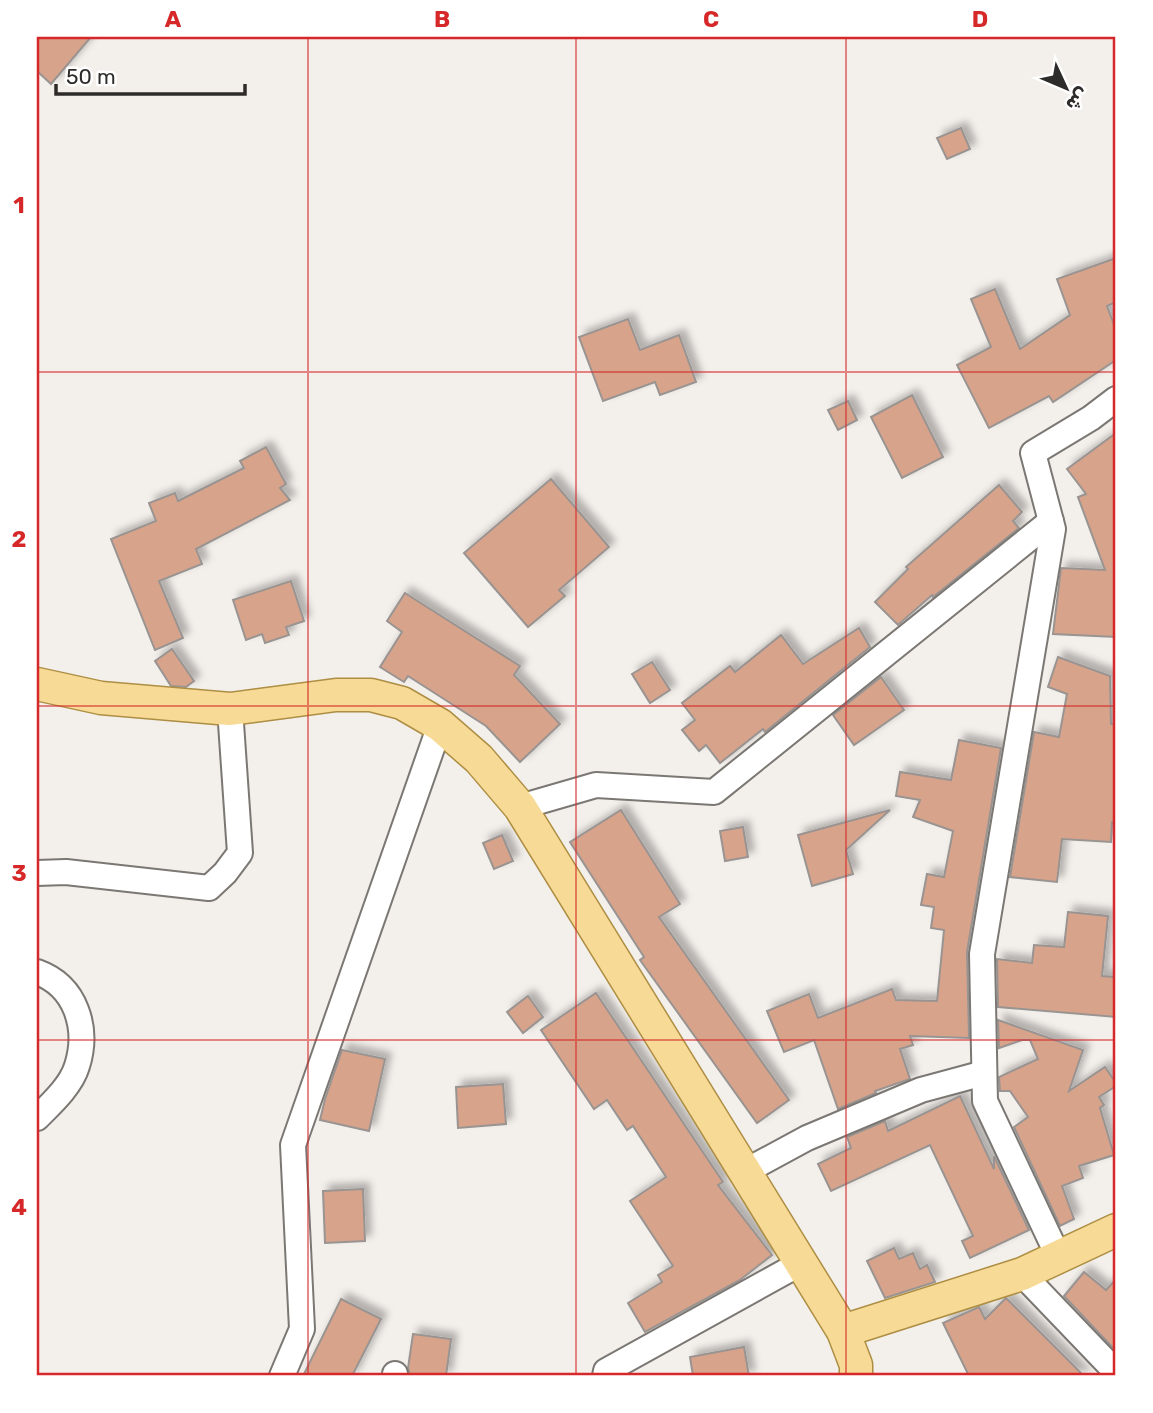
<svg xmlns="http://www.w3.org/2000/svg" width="1153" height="1413" font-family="Rubik,'Noto Naskh Arabic',sans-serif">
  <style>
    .building { fill: #d8a38b; stroke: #999491; stroke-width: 2; filter: url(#shadow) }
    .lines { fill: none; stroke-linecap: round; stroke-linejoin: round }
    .minor-casing { stroke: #7b7773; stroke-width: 28 }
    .major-casing { stroke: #ad8e43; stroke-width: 35 }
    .minor { stroke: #fff; stroke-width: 24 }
    .major { stroke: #f7da96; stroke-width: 32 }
    .grid { fill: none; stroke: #d62828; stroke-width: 2; stroke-opacity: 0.55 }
    .neatline { fill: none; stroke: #d62828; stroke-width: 2.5 }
    .grid-label { font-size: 23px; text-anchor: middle; font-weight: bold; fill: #d62828 }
  </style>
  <defs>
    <filter id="shadow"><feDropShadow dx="6" dy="-6" stdDeviation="3.5" flood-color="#0004"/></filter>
  </defs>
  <rect width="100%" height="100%" fill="#f3efeb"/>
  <g class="building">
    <path d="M37,37H91L51,84L37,71Z"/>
    <path d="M961,128L970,149L947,159L937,138Z"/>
    <path d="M1116,258V302L1107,306L1116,330V360L1053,402L1049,396L989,428L957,365L991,347L971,299L995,289L1020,349L1070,315L1057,279Z"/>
    <path d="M628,319L640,350L679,335L696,382L660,395L655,382L603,401L579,337Z"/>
    <path d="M912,395L943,457L902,478L871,417Z"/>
    <path d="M848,401L857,420L838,430L828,410Z"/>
    <path d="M1116,433V637L1053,634L1061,568L1105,570L1078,497L1086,494L1067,469Z"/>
    <path d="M266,447L286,484L280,488L290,500L196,549L202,564L159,581L183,638L155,650L111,539L156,521L149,503L175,493L178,501L244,468L240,461Z"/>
    <path d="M551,479L609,547L559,590L565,596L528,627L464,553Z"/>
    <path d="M999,485L1022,512L1013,521L1019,528L933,597L932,595L898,625L875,602L908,569L906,567Z"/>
    <path d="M291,581L304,621L286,627L289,635L265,643L262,634L246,640L233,600Z"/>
    <path d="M405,593L520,666L514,675L560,724L520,762L486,726L408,676L404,682L380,667L402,632L387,621Z"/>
    <path d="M859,628L870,647L765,732L763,729L720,763L706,745L699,751L682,730L695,720L682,703L730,666L735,672L781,635L803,664Z"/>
    <path d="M172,649L194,681L186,687L171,686L155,661Z"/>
    <path d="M1058,657L1110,676L1111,724L1116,723V822H1112L1111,842L1062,839L1057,882L1010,877L1034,732L1059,737L1067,694L1048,687Z"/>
    <path d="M652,662L670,690L650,703L632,674Z"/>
    <path d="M881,677L904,710L854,745L833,715Z"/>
    <path d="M959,740L1001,748L967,952L969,1038L910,1036L913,1045L900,1049L910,1079L875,1091L876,1093L838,1109L814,1040L784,1052L767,1011L809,994L818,1018L892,989L896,1000L937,1001L944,930L931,928L934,907L921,905L927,874L944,877L953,831L913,817L920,800L896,796L900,772L951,780Z"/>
    <path d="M621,810L680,904L659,917L789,1100L757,1123L640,960L644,957L570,842Z"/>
    <path d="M890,810L846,850L853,874L812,886L798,835Z"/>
    <path d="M743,827L748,857L725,861L720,831Z"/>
    <path d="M502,835L513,861L494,869L483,843Z"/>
    <path d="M1068,912L1108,916L1102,976L1116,977V1017L998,1007L997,959L1032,963L1034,945L1064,947Z"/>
    <path d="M596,993L723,1182L718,1185L772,1255L740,1280L645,1332L628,1303L662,1282L658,1275L673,1266L630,1201L666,1177L633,1126L627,1130L607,1100L594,1109L541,1030Z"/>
    <path d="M528,996L543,1017L523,1033L507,1012Z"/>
    <path d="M998,1020L1083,1050L1069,1091L1105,1067L1116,1083V1086L1099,1097L1104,1105L1100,1108L1114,1155L1079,1166L1083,1178L1062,1186L1074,1219L1060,1226L1014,1127L1028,1117L1010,1091H1000L999,1077L1038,1059L1030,1040H1022L999,1048Z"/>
    <path d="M342,1050L385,1059L369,1131L320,1120L325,1099Z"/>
    <path d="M503,1084L506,1124L458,1128L456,1087Z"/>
    <path d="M960,1096L994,1169V1156L1029,1230L970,1258L962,1241L973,1236L930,1145L831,1191L818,1164L851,1148L847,1137L885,1121L888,1131Z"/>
    <path d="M363,1189L365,1241L325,1243L323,1191Z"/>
    <path d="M894,1248L899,1259L913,1253L920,1269L927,1265L935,1282L885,1298L867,1261Z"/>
    <path d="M1084,1272L1106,1290L1116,1279V1351L1064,1296Z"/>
    <path d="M1006,1298L1084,1376H969L943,1323L979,1307L985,1319Z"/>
    <path d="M341,1299L381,1319L352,1376H303Z"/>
    <path d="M413,1334L451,1339L446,1376H410L408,1368Z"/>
    <path d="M744,1347L749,1376H693L690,1357Z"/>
  </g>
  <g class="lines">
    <g class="minor-casing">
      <g id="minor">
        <path d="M520,807L596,785L714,792L1051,521"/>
        <path d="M37,873L66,872L209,888L225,873L240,853L230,709"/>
        <path d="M37,972C76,986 89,1028 77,1066C71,1086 51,1104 37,1118"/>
        <path d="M746,1171L807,1138L921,1090L984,1073"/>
        <path d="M1059,1258L985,1101L982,954L1053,529L1033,453L1091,418L1116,399"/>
        <path d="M1022,1274L1116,1372"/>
        <path d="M282,1376L302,1329L293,1145L440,725"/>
        <path d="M395,1376V1374"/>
        <path d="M605,1376L606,1371L801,1263"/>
      </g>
    </g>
    <g class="major-casing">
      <g id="major">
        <path d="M37,684L101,698L230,709L336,695H371L402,703L440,725L479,759L520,807L843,1331L856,1365V1376"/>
        <path d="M843,1331L1022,1274L1116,1230"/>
      </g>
    </g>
    <use href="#minor" class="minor"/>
    <use href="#major" class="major"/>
  </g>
  <path class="grid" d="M308,37V1376M576,37V1376M846,37V1376M37,372H1116M37,706H1116M37,1040H1116"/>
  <rect width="1153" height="1413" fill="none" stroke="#ffffff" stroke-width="77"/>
  <g transform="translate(1066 88) rotate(134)" stroke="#ffffff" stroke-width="5" paint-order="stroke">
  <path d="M0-5L12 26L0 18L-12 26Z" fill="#2e2c2a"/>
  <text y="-10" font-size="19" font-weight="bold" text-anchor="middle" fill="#2e2c2a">ش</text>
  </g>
  <path d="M56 84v10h189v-10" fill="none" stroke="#2e2c2a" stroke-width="3.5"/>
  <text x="66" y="84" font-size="21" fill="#2e2c2a" stroke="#ffffff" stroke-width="5" paint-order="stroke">50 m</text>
  <rect x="38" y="38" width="1076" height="1336" class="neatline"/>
  <g class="grid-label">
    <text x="173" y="27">A</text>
    <text x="442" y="27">B</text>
    <text x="711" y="27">C</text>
    <text x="980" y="27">D</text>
    <text x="19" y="213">1</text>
    <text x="19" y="547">2</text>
    <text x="19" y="881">3</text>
    <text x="19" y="1215">4</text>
  </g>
</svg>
